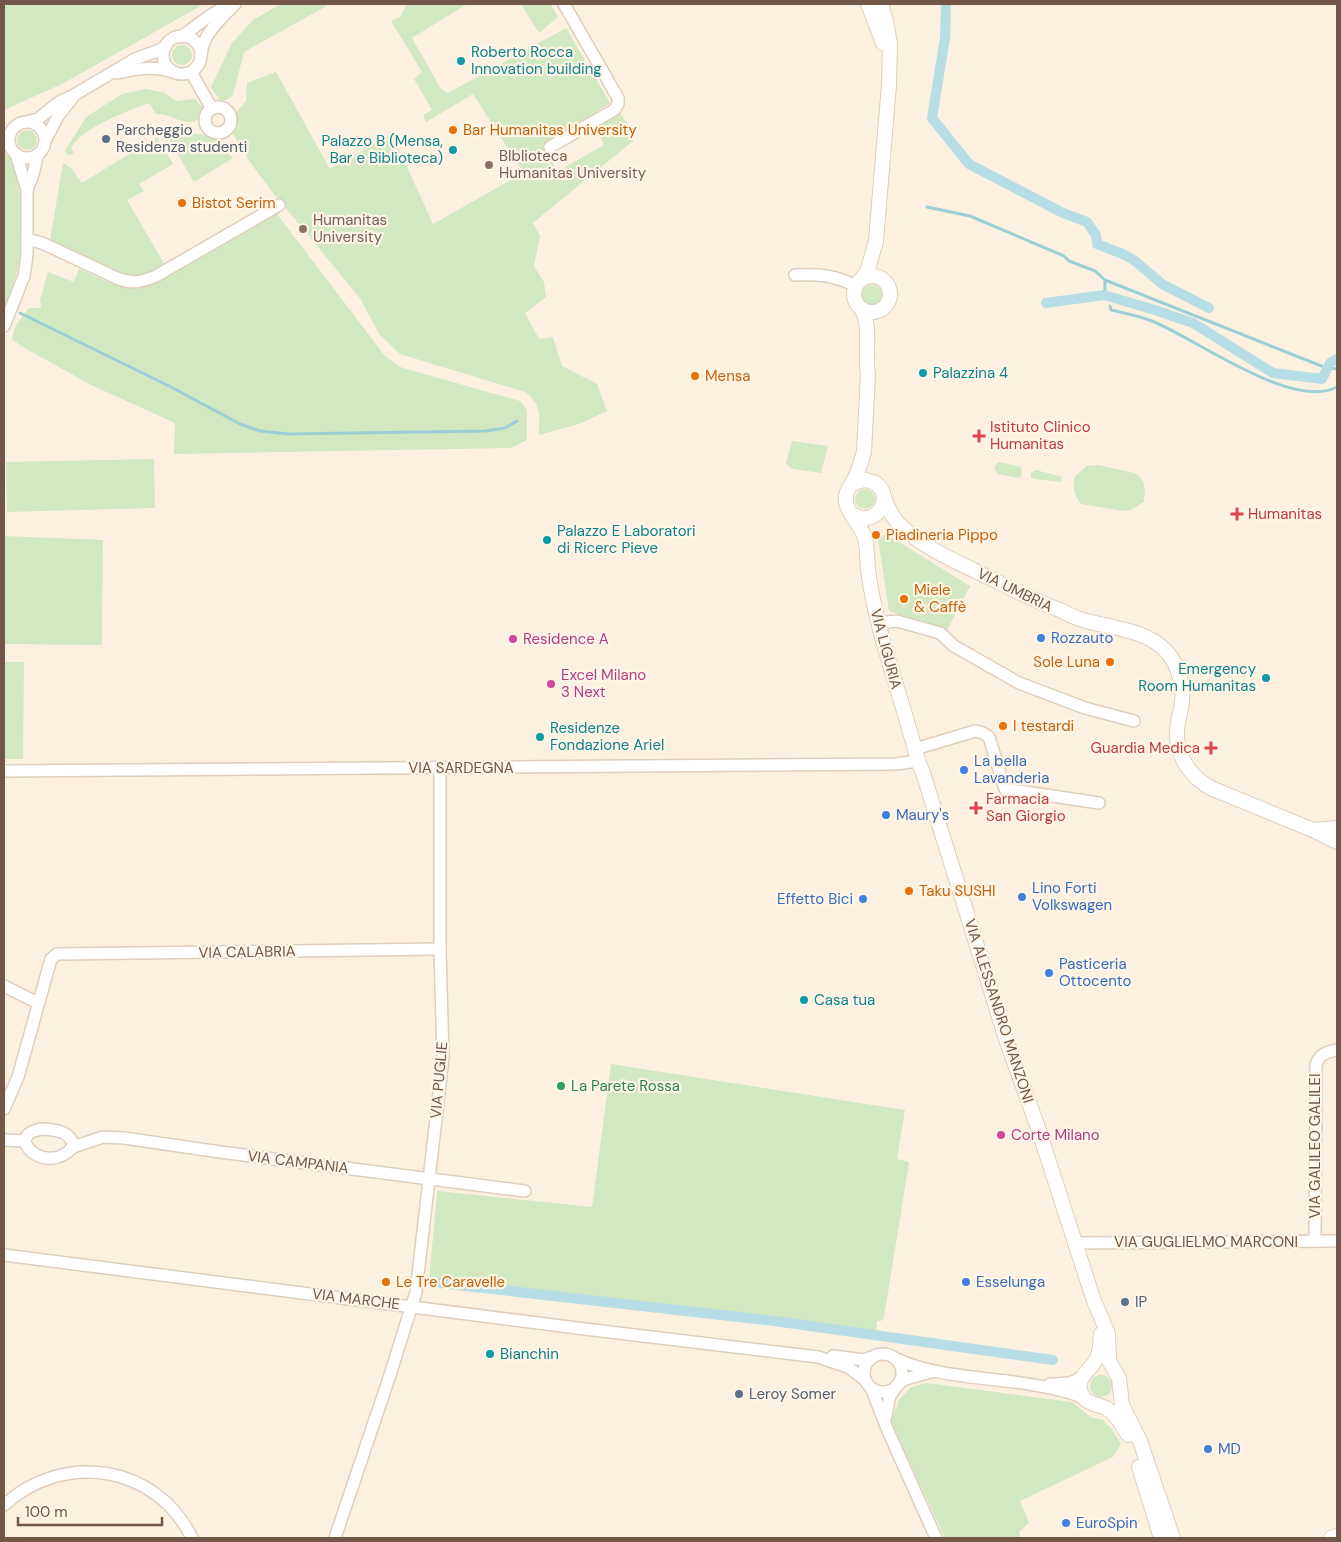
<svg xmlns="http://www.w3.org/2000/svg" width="1341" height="1542" font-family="'DM Sans',sans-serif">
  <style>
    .green { fill: #d1e8c0 }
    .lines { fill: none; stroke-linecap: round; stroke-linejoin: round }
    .stream { stroke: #9cced6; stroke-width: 3 }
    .canal { stroke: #b6dee4; stroke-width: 10 }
    .minor-casing { stroke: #dfcdbd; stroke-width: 14 }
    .tertiary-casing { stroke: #dfcdbd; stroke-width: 16 }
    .minor { stroke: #fff; stroke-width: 11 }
    .tertiary { stroke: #fff; stroke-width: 14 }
    .culture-dot { fill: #0f9aa8; stroke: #fff5e6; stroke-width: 2 }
    .food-dot { fill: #e8710a; stroke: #fff5e6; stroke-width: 2 }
    .service-dot { fill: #5c6f8a; stroke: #fff5e6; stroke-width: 2 }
    .education-dot { fill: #8d6e63; stroke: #fff5e6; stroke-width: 2 }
    .health-dot { fill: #e0444e; stroke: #fff5e6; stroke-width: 2 }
    .shop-dot { fill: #3f7fe0; stroke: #fff5e6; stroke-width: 2 }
    .hotel-dot { fill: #d1479c; stroke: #fff5e6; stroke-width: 2 }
    .leisure-dot { fill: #2e9e5b; stroke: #fff5e6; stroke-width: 2 }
    .labels { text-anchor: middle; stroke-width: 4.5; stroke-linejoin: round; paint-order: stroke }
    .culture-label { font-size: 15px; fill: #0d838f; stroke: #fff5e6; text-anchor: start }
    .service-label { font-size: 15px; fill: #4e5e75; stroke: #fff5e6; text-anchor: start }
    .food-label { font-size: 15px; fill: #c56008; stroke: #fff5e6; text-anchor: start }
    .education-label { font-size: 15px; fill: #785e54; stroke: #fff5e6; text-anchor: start }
    .health-label { font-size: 15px; fill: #be3a42; stroke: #fff5e6; text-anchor: start }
    .street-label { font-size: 15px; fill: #725748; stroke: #fff5e6 }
    .shop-label { font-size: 15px; fill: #366cbe; stroke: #fff5e6; text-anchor: start }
    .hotel-label { font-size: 15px; fill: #b23c85; stroke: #fff5e6; text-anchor: start }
    .leisure-label { font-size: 15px; fill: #27864d; stroke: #fff5e6; text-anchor: start }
  </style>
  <rect width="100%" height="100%" fill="#fcf1e1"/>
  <g class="green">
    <path d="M4,4H204L64,83L4,110Z"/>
    <path d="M281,4H330L244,52L233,95L226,100L220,101L211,87L232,43L253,20Z"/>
    <path d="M407,4H467L412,38L441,89L448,93L566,28L610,103L542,146L558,171L604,145L594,126L620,113L629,126L633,141L533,223L540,236L534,266L544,282L546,297L525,313L539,339L553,337L562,366L597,384L607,411L579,424L539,435C539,416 542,404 525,392L400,354L379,334L360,298L274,194L252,165L233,134V116L246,101L247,83L276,72L330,169L392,134L433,224L527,171L523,172L473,94L426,122L423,115L432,110L414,79L422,72L391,21L400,17Z"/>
    <path d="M521,4H550L558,17L539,33Z"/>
    <circle cx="182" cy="55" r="10"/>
    <path d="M146,89L165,93L176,101L195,99L204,109L201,118C184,129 173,113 156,114L149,103C126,112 84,126 71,148L74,154L67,155L65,151L86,117L122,94Z"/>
    <circle cx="27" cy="140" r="10"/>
    <path d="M167,131L199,134L219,139L226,152L233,158L194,182L166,134Z"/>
    <path d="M157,137L173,164L139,184L144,191L127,200L165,265C156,270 147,276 136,276C111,275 74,251 50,240L63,163L71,168L82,183Z"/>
    <path d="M4,153C4,154 10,158 10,158C22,173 23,237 20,256C18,273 11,293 4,308Z"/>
    <path d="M277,214L385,356L400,367L520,401L527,410V440L511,448L174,454L175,423L91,385L21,346L12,339L16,325L29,308H41L40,300L48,272L74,282L79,269C107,281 124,294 155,283Z"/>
    <circle cx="872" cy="295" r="10"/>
    <path d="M792,441L828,446L821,473L792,469L786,463Z"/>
    <path d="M154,459L155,508L7,512L6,462Z"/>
    <path d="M1000,462L1021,467L1022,475L1018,478L998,474L994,469L997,463Z"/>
    <path d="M1098,465L1134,473C1147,480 1145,490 1144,502L1130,510L1124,511L1081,504C1074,494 1072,488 1075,476L1087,466Z"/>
    <path d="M1036,470L1062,477L1061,482L1034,479L1031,477V473Z"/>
    <circle cx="865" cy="499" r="10"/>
    <path d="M886,534L970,586L947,630L889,611L878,539Z"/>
    <path d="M4,536L103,540L102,645L5,644Z"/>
    <path d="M5,662H24L23,759H5Z"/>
    <path d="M611,1064L905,1110L897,1159L909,1162V1163L884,1317L881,1321H877L876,1333L429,1281L437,1191L592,1207Z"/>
    <circle cx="1101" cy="1386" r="11"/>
    <path d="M927,1383L1072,1402L1091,1417L1103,1420L1112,1429L1121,1444L1113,1457L1020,1501L1029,1523L1019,1532L1020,1538H945L891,1422L899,1400L911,1387Z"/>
  </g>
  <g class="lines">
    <g class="stream">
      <path d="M927,207L970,216L1064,256L1069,261L1095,271L1105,280L1324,367L1337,369"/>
      <path d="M1105,280V291"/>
      <path d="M1110,306L1111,310C1125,313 1139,316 1152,321C1195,338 1292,411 1337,387"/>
      <path d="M20,313L169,386L240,424L260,431L288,434L485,431L505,428L517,421"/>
    </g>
    <g class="canal">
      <path d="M946,4L945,38L932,118L969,164L1063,213L1087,222L1096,235L1097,244L1125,255L1135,261L1162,284L1209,308"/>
      <path d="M1046,303L1104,295L1155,310L1193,323L1273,373L1322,379L1330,363L1337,359"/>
      <path d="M430,1282L774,1321L1053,1360"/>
    </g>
    <g class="minor-casing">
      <g id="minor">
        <circle cx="182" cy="55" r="19"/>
        <path d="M181,37C198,25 212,12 231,4"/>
        <path d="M201,55C203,33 221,19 235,4"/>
        <path d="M191,72L212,109"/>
        <path d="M118,73C138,68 154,66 174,72"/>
        <circle cx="218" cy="120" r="13"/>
        <circle cx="27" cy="140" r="18"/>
        <path d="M25,122L38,119L59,102L74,95L135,59L157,51L166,46"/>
        <path d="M46,139L58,116L73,97"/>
        <path d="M550,147L614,110L618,104V98L564,4"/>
        <path d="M27,190L33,174L38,154"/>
        <path d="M27,239L42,243L119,279C133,284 142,282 156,276L279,205"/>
        <path d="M795,275C819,274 834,275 856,286"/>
        <path d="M4,326L24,276L27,255V190L16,154"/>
        <path d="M878,623L897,621L940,633L954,646L1019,683L1085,708L1134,721"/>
        <path d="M915,749L975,731L983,733L989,737L1005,789L1099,803"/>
        <path d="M4,771L896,764L918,761"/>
        <path d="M4,986L38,1003"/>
        <path d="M4,1109L18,1077L51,959L57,954L440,949"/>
        <path d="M44,1129C57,1130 72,1132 73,1147C45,1179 0,1133 44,1129Z"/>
        <path d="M4,1140L25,1141"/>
        <path d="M73,1147L103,1137L124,1138L220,1152L525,1191"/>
        <path d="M1315,1241L1316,1065C1319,1054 1327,1052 1337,1050"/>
        <path d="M1074,1243L1337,1241"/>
        <path d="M4,1255L593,1330L818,1357L848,1367L865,1380"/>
        <circle cx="883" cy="1373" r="19"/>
        <path d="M833,1356L864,1360L872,1357"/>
        <path d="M896,1359C946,1381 1002,1376 1054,1389C1066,1392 1077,1393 1086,1400"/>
        <path d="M900,1382L906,1379L931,1372"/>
        <path d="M1050,1384C1062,1383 1074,1385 1082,1376"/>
        <path d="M872,1390L888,1431L936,1538"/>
        <path d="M885,1420L890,1396L896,1387"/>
        <path d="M4,1505C63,1451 156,1464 192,1538"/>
        <path d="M335,1538L390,1375L416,1292L443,1058L440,949V768"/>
      </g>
    </g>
    <g class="tertiary-casing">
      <g id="tertiary">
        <path d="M868,4L883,43"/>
        <circle cx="872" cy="294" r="18"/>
        <path d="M862,279L868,269L876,241L889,85L890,44L886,21L881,4"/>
        <path d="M851,485L857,474L864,452L868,374C864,353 872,328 862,310"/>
        <path d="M884,497C888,507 892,518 901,526C925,550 969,567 1000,583C1020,593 1040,603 1062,611C1068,614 1075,618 1083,620C1110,628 1146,629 1167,652C1178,665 1184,685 1182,702C1181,712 1177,721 1177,731C1176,757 1191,778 1213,789L1313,830L1337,842"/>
        <path d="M851,513C874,531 897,497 875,483C870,481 866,479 860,481C854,482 849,486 847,492C841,507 857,520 863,533C868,543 867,559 868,570C877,636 902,697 918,761L923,773L1007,1042L1037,1125L1093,1298L1108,1334L1109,1361L1119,1378L1122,1405L1140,1441L1173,1538"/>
        <path d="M1314,830L1337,828"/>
        <path d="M1101,1334C1100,1342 1101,1350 1097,1358C1091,1371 1070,1380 1084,1398C1090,1405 1098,1404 1106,1408C1116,1414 1122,1425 1128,1435"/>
        <path d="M1139,1467L1161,1538"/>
        <path d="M1331,1538L1337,1536"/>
      </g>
    </g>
    <use href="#minor" class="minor"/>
    <use href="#tertiary" class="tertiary"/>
  </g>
  <g class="culture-dot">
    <circle cx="461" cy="61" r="5"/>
    <circle cx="453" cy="150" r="5"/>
    <circle cx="923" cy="373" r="5"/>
    <circle cx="547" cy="540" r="5"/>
    <circle cx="1266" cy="678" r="5"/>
    <circle cx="540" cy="737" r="5"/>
    <circle cx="804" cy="1000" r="5"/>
    <circle cx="490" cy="1354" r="5"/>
  </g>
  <g class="food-dot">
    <circle cx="453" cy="130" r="5"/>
    <circle cx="182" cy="203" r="5"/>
    <circle cx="695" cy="376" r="5"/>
    <circle cx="876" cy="535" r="5"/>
    <circle cx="904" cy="599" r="5"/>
    <circle cx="1110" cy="662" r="5"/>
    <circle cx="1003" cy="726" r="5"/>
    <circle cx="909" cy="891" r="5"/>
    <circle cx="386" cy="1282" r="5"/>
  </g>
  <g class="service-dot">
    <circle cx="106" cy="139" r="5"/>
    <circle cx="1125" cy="1302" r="5"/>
    <circle cx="739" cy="1394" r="5"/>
  </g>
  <g class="education-dot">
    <circle cx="489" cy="165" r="5"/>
    <circle cx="303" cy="229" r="5"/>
  </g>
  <g class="health-dot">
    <path d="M976.5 428.5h5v5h5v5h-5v5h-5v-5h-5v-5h5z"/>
    <path d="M1234.5 506.5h5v5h5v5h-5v5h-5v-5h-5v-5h5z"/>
    <path d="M1208.5 740.5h5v5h5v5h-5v5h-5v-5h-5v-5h5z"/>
    <path d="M973.5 800.5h5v5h5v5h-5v5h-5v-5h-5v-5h5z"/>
  </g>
  <g class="shop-dot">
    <circle cx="1041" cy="638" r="5"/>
    <circle cx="964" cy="770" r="5"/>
    <circle cx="886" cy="815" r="5"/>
    <circle cx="1022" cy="897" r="5"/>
    <circle cx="863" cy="899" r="5"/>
    <circle cx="1049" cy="973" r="5"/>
    <circle cx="966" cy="1282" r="5"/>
    <circle cx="1208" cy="1449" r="5"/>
    <circle cx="1066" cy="1523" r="5"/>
  </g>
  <g class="hotel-dot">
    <circle cx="513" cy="639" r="5"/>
    <circle cx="551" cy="684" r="5"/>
    <circle cx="1001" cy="1135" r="5"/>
  </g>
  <circle class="leisure-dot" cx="561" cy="1086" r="5"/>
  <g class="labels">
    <g class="culture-label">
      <text x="471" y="57">Roberto Rocca<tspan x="471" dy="17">Innovation building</tspan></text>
      <text x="443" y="146" text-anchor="end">Palazzo B (Mensa,<tspan x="443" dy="17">Bar e Biblioteca)</tspan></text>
      <text x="933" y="378">Palazzina 4</text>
      <text x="557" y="536">Palazzo E Laboratori<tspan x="557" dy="17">di Ricerc Pieve</tspan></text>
      <text x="1256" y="674" text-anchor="end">Emergency<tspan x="1256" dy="17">Room Humanitas</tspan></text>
      <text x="550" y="733">Residenze<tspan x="550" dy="17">Fondazione Ariel</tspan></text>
      <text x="814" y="1005">Casa tua</text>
      <text x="500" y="1359">Bianchin</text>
    </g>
    <g class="service-label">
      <text x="116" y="135">Parcheggio<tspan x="116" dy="17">Residenza studenti</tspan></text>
      <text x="1135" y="1307">IP</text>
      <text x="749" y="1399">Leroy Somer</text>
    </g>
    <g class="food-label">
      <text x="463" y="135">Bar Humanitas University</text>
      <text x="192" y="208">Bistot Serim</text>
      <text x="705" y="381">Mensa</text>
      <text x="886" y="540">Piadineria Pippo</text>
      <text x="914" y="595">Miele<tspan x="914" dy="17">&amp; Caffè</tspan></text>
      <text x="1100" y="667" text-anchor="end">Sole Luna</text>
      <text x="1013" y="731">I testardi</text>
      <text x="919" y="896">Taku SUSHI</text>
      <text x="396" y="1287">Le Tre Caravelle</text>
    </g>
    <g class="education-label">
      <text x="499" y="161">BIblioteca<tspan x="499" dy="17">Humanitas University</tspan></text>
      <text x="313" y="225">Humanitas<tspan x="313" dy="17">University</tspan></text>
    </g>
    <g class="health-label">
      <text x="990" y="432">Istituto Clinico<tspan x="990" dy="17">Humanitas</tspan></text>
      <text x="1248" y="519">Humanitas</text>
      <text x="1200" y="753" text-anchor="end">Guardia Medica</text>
      <text x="986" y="804">Farmacia<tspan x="986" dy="17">San Giorgio</tspan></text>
    </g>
    <g class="street-label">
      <text transform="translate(1015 590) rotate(26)" y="5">VIA UMBRIA</text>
      <text transform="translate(886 649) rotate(75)" y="5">VIA LIGURIA</text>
      <text x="461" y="773">VIA SARDEGNA</text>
      <text transform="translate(247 952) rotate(-1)" y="5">VIA CALABRIA</text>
      <text transform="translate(999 1011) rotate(72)" y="5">VIA ALESSANDRO MANZONI</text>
      <text transform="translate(439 1080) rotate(-85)" y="5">VIA PUGLIE</text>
      <text transform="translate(1315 1146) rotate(-90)" y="5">VIA GALILEO GALILEI</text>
      <text transform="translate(298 1162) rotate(7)" y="5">VIA CAMPANIA</text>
      <text x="1206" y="1247">VIA GUGLIELMO MARCONI</text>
      <text transform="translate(356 1299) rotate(7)" y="5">VIA MARCHE</text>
    </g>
    <g class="shop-label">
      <text x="1051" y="643">Rozzauto</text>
      <text x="974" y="766">La bella<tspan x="974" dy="17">Lavanderia</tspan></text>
      <text x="896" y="820">Maury's</text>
      <text x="1032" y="893">Lino Forti<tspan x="1032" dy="17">Volkswagen</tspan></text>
      <text x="853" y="904" text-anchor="end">Effetto Bici</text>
      <text x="1059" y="969">Pasticeria<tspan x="1059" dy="17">Ottocento</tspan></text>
      <text x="976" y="1287">Esselunga</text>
      <text x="1218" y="1454">MD</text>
      <text x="1076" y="1528">EuroSpin</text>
    </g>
    <g class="hotel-label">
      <text x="523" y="644">Residence A</text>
      <text x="561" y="680">Excel Milano<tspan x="561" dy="17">3 Next</tspan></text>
      <text x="1011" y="1140">Corte Milano</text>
    </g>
    <g class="leisure-label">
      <text x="571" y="1091">La Parete Rossa</text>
    </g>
  </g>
  <rect width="1341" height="1542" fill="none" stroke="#725748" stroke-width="10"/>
  <path d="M18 1517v8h144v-8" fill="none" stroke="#725748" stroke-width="2.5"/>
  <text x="25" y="1517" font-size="15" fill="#725748" stroke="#fff5e6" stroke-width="4" paint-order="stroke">100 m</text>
</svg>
